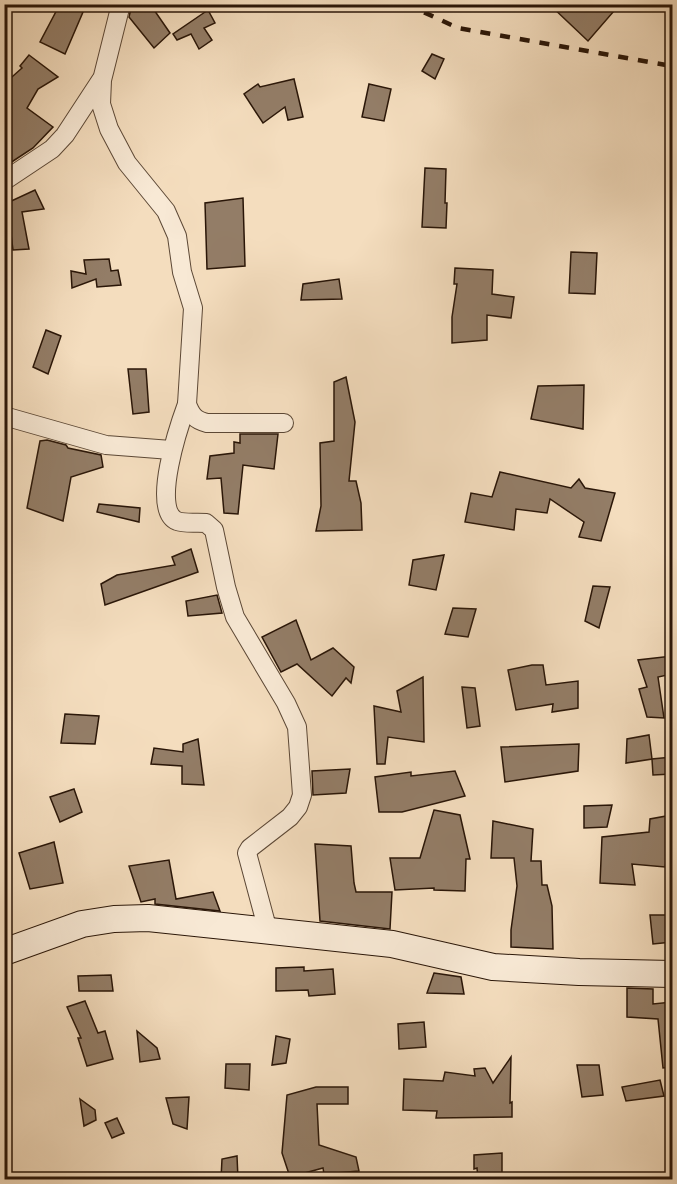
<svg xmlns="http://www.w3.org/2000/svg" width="677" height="1184" font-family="Cardo,serif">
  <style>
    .building { fill: #937d67; stroke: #2a1608; stroke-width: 1.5 }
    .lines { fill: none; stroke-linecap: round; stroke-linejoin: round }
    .street-casing { stroke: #5c4836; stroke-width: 20 }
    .secondary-casing { stroke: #2a1608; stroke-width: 28 }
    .street { stroke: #f8e9d5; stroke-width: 18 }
    .secondary { stroke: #f8e9d5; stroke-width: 26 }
    .rail { stroke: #2a1608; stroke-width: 4.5; stroke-dasharray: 10 10; stroke-linecap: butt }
  </style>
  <rect width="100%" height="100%" fill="#f4ddbe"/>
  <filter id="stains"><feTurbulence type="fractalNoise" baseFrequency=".00333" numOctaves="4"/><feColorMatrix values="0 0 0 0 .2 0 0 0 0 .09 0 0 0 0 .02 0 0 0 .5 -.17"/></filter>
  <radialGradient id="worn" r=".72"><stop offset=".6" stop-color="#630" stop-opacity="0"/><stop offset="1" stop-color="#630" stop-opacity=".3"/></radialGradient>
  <g class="building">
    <path d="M60,4H67L83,12L65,54L40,42Z"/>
    <path d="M132,4H150L170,33L154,48L129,17Z"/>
    <path d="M549,4H620L588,41Z"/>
    <path d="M208,10L215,23L204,28L212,40L199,49L191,34L177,40L173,34Z"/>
    <path d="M432,54L444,59L435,79L422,71Z"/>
    <path d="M29,55L58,77L38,89L27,108L53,127L33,148L4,167V84L22,68L20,66Z"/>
    <path d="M294,79L303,117L288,120L285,107L263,123L244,94L258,84L260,87Z"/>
    <path d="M369,84L391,89L384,121L362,117Z"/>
    <path d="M425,168L446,169L445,203H447L446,228L422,227Z"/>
    <path d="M35,190L44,209L22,212L29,249L13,250L7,203Z"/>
    <path d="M243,198L245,266L207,269L205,203Z"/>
    <path d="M571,252L597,253L595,294L569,293Z"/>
    <path d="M109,259L111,271L118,270L121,285L97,287L96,279L72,288L71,271L86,274L84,260Z"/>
    <path d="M455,268L493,270L492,294L514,297L511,318L487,315V340L452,343V317L457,284H454Z"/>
    <path d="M339,279L342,299L301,300L303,284Z"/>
    <path d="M46,330L61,336L48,374L33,367Z"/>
    <path d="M128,369H146L149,412L133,414Z"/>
    <path d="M346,377L355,422L349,481H356L361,503L362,530L316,531L321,506L320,443L334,441V382Z"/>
    <path d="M584,385L583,429L531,419L538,386Z"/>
    <path d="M240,434H278L274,469L243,465L238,514L224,513L221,478L207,479L210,456L234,453V442L240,443Z"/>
    <path d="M47,440L66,445L68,448L101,455L103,467L71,477L63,521L27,508L40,441Z"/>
    <path d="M500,472L571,488L579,479L585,488L615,493L601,541L579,537L584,522L550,499L547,513L516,509L514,530L465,522L471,493L492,497Z"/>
    <path d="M99,504L140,508L139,522L97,512Z"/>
    <path d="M191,549L198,572L105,605L101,584L117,575L175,565L172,557Z"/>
    <path d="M444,555L436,590L409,585L413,560Z"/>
    <path d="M593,586L610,587L599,628L585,621Z"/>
    <path d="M217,595L222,613L188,616L186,601Z"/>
    <path d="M453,608L476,609L468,637L445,634Z"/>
    <path d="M296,620L311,660L333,648L354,667L351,683L346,678L332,696L297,664L281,672L262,637Z"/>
    <path d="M672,656V674L658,677L664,718L647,717L639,689L647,687L638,660Z"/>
    <path d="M532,665H543L546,685L578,681V708L552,712L553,704L516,710L508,670Z"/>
    <path d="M423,677L424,742L388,737L385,764H377L374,706L401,712L397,691Z"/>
    <path d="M462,687L475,688L480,726L467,728Z"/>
    <path d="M65,714L99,716L95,744L61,743Z"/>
    <path d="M649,735L652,759L626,763L627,739Z"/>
    <path d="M198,739L204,785L182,784V766L151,764L154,748L183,752V744Z"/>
    <path d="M579,744L578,771L505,782L501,747Z"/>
    <path d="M672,757V774L653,775L652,759Z"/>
    <path d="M350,769L346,793L313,795L312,771Z"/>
    <path d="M455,771L465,796L402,812H379L375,777L411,772V776Z"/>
    <path d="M74,789L82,812L60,822L50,797Z"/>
    <path d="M612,805L607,827L584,828V806Z"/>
    <path d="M434,810L460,815L470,859H466L465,891L434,890V888L395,890L390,858H420Z"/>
    <path d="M672,815V837L665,867L632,864L635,885L600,883L602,837L649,832L650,819Z"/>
    <path d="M493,821L533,829L531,861H541L542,885H547L552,906L553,949L511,947V930L517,886L514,858H491Z"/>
    <path d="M54,842L63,883L30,889L19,853Z"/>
    <path d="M315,844L351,846L354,883L356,892H392L390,929L320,921Z"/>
    <path d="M169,860L176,899L213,892L220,911L155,904V899L141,902L129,866Z"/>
    <path d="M650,915H672V942L653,944Z"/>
    <path d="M304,967V971L333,969L335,994L309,996L308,990L276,991V968Z"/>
    <path d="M434,973L461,977L464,994L427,993Z"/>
    <path d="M111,975L113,991H79L78,976Z"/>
    <path d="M627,988L653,989V1004L672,1002V1067L663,1068L658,1019L627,1017Z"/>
    <path d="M85,1001L98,1033L105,1031L113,1059L87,1066L78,1038H81L67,1007Z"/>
    <path d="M424,1022L426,1047L399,1049L398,1024Z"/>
    <path d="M137,1031L157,1048L160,1059L140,1062Z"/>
    <path d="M276,1036L290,1039L286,1063L272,1065Z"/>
    <path d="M511,1057L510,1103L512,1102V1117L436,1118L437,1111L403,1110L404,1079L443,1081L445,1072L475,1076L474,1069L485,1068L493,1083Z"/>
    <path d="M226,1064H250L249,1090L225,1088Z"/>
    <path d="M577,1065H599L603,1095L582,1097Z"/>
    <path d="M660,1080L664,1096L626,1101L622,1087Z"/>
    <path d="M316,1087H348V1104H317L319,1145L356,1157L359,1171L324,1174L323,1168L290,1177L282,1153L287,1095Z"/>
    <path d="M189,1097L187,1129L173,1124L166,1098Z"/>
    <path d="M80,1099L95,1110L96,1120L84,1126Z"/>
    <path d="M117,1118L124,1133L112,1138L105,1123Z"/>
    <path d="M502,1153V1179H478L477,1168L474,1169V1155Z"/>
    <path d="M237,1156L238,1179H221L222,1159Z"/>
  </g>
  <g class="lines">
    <g class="street-casing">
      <g id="street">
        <path d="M121,4L102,80L101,104L109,129L127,163L166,211L177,236L182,272L193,308L187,404C191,415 195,420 207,423H284"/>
        <path d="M4,181L52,149L65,135L101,80"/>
        <path d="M187,404C180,423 150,510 177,521C185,524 197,522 206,523L214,530L226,587L235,617L286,703L297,727L302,795L298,807L290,817L250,848L247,853L268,931"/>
        <path d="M4,416L106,445L171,450"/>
      </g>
    </g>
    <g class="secondary-casing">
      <path id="secondary" d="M4,952L82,924L114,919L148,918L392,944L493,967L579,972L672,974"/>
    </g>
    <use href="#street" class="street"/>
    <use href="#secondary" class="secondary"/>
    <path class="rail" d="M406,4L458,28L672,66"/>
  </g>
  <rect width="677" height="1184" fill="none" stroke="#f4ddbe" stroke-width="24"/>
  <rect x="6" y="6" width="665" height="1172" fill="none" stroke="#2a1608" stroke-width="3"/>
  <rect x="12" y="12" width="653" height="1160" fill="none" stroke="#2a1608" stroke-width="1.5"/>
  <rect width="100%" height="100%" filter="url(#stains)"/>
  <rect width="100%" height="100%" fill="url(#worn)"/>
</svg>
